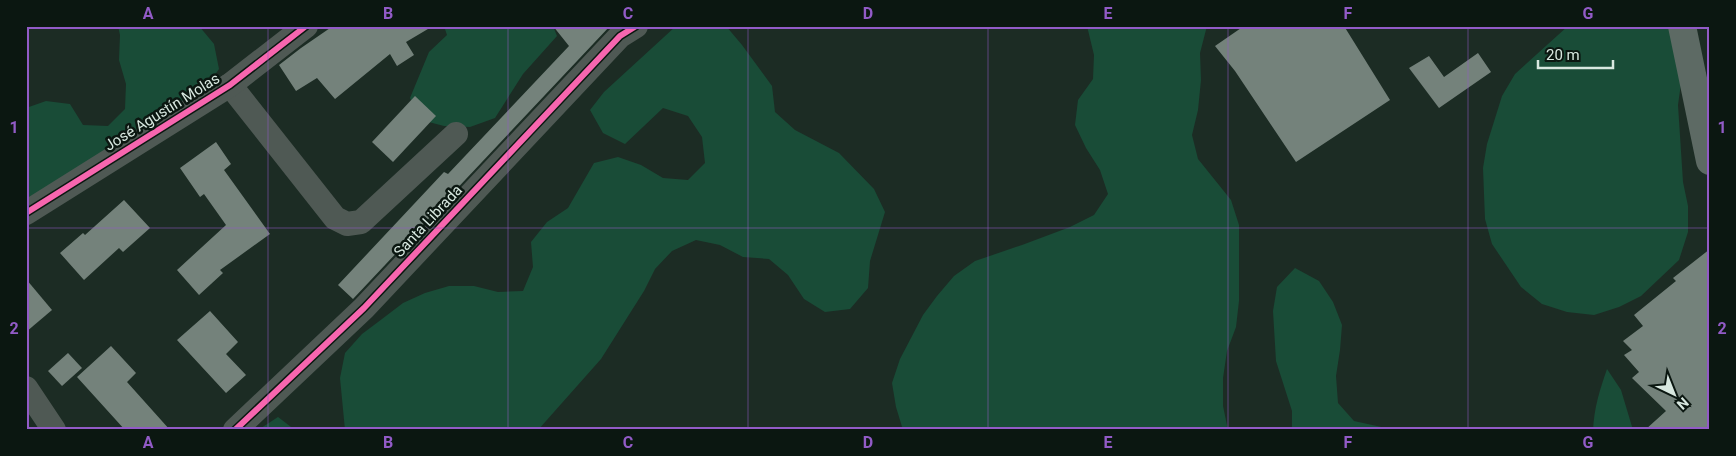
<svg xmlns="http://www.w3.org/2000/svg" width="1736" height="456" font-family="Roboto,sans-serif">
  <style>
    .green { fill: #194c37 }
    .building { fill: #74827b }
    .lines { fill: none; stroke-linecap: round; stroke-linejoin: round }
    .minor { stroke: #4f5954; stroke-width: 24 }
    .major { stroke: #5d6a64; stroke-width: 28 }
    .cycleway-casing { stroke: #0b1711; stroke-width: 9 }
    .cycleway { stroke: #f766af; stroke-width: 6 }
    .grid { fill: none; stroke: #925bc7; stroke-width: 1; stroke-opacity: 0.55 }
    .labels { text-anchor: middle; stroke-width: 5; stroke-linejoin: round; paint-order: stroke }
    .street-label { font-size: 15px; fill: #d8e8e0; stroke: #0b1711 }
    .neatline { fill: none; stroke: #925bc7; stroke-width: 2 }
    .grid-label { font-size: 16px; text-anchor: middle; font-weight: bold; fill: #925bc7 }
  </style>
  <rect width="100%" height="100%" fill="#1c2c24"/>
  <g class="green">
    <path d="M118,26H199L214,44L219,69L204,90L26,224V108L46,101L70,104L83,125L108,126L125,109L126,84L119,60L120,35Z"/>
    <path d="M444,26H553L557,36L523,74L495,118L470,127L444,126L421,120L410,98L429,52L447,35Z"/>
    <path d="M676,26H726L742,45L772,86L775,112L795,130L839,153L874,189L885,212L870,261L868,288L850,309L825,312L804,299L788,275L769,259L743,257L720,245L696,240L672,251L655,269L644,291L601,359L538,430H345L340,378L345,353L362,334L382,319L403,303L425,293L449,286H474L498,292L523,291L533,267L531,242L547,222L568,208L594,163L618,157L641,165L663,178L688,180L705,163L702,137L688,116L663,108L625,144L603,133L590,110L604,92Z"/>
    <path d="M1087,26H1207L1200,53L1201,80L1198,110L1192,135L1198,159L1231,200L1239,225V301L1236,327L1227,351L1223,378V406L1228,430H903L896,407L892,383L900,359L923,315L937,296L954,276L975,261L1022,245L1070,227L1094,215L1108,194L1100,170L1086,148L1075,125L1078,100L1093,79L1094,55Z"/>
    <path d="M1568,26H1689L1678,105L1683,182L1688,206V232L1679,260L1641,296L1619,307L1594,315L1567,312L1542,304L1521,287L1492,244L1485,219L1483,168L1487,144L1502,96L1515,74Z"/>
    <path d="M1295,268L1319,281L1333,302L1342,325L1340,350L1336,376L1338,403L1354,421L1395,430H1292V411L1276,361L1273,311L1277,287Z"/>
    <path d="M1607,369L1621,390L1633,430H1593C1594,408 1600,389 1607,369Z"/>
    <path d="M278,417L295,430H258Z"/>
  </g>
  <g class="building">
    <path d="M333,26H433L406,42L414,55L397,66L390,54L335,99L317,78L296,91L279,65L301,48Z"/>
    <path d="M553,26H610L353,299L338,285L444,172L448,174L569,46Z"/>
    <path d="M1244,26H1344L1390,100L1296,162L1235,71L1215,46Z"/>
    <path d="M1478,53L1491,72L1439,108L1409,68L1429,56L1444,77Z"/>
    <path d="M415,96L436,116L393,162L372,142Z"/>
    <path d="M216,142L231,164L224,170L270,234L220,270L223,273L199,295L177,270L226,225L204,194L200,197L180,168Z"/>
    <path d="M124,200L150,228L123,252L119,248L84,280L60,253L83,233L85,235Z"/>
    <path d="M1710,249V430H1645L1666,411L1632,378L1639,372L1624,355L1632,350L1623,341L1643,326L1634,315L1676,281L1673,278Z"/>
    <path d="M26,279L52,310L26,332Z"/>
    <path d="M210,311L238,342L226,354L246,375L226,393L177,340Z"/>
    <path d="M111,346L136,373L127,382L170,430H125L77,377Z"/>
    <path d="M68,353L82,368L62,386L48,371Z"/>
  </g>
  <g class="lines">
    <g class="minor">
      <path d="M230,85L335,218L347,224L361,222L456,134"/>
      <path d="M26,213L230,85L306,26"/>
      <path d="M26,388L54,430"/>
      <path d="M235,430L364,308L620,36L636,26"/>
    </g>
    <path class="major" d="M1682,26L1710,161"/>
    <g class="cycleway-casing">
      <g id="cycleway">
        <path d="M26,213L230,85L306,26"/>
        <path d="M235,430L364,308L620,36L636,26"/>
      </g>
    </g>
    <use href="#cycleway" class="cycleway"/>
  </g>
  <path class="grid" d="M268,26V430M508,26V430M748,26V430M988,26V430M1228,26V430M1468,26V430M26,228H1710"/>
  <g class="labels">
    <g class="street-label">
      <text transform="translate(162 112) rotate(-32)" y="5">José Agustín Molas</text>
      <text transform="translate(428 221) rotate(-47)" y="5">Santa Librada</text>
    </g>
  </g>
  <rect width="1736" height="456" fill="none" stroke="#0b1711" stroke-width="55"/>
  <g transform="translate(1674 394) rotate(137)" stroke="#0b1711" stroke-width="4" paint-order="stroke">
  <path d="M0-4L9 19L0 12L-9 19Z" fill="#d8e8e0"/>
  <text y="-8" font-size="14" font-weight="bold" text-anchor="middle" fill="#d8e8e0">N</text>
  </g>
  <path d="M1538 60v8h75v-8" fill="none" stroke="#d8e8e0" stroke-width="2.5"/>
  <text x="1546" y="60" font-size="15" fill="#d8e8e0" stroke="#0b1711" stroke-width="4" paint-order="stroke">20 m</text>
  <rect x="28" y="28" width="1680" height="400" class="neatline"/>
  <g class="grid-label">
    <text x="148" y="19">A</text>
    <text x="388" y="19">B</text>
    <text x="628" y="19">C</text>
    <text x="868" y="19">D</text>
    <text x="1108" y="19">E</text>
    <text x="1348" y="19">F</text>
    <text x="1588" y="19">G</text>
    <text x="14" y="133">1</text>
    <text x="1722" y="133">1</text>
    <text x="14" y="334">2</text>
    <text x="1722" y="334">2</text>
    <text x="148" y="448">A</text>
    <text x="388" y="448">B</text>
    <text x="628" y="448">C</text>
    <text x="868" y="448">D</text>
    <text x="1108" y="448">E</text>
    <text x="1348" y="448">F</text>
    <text x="1588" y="448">G</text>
  </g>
</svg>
